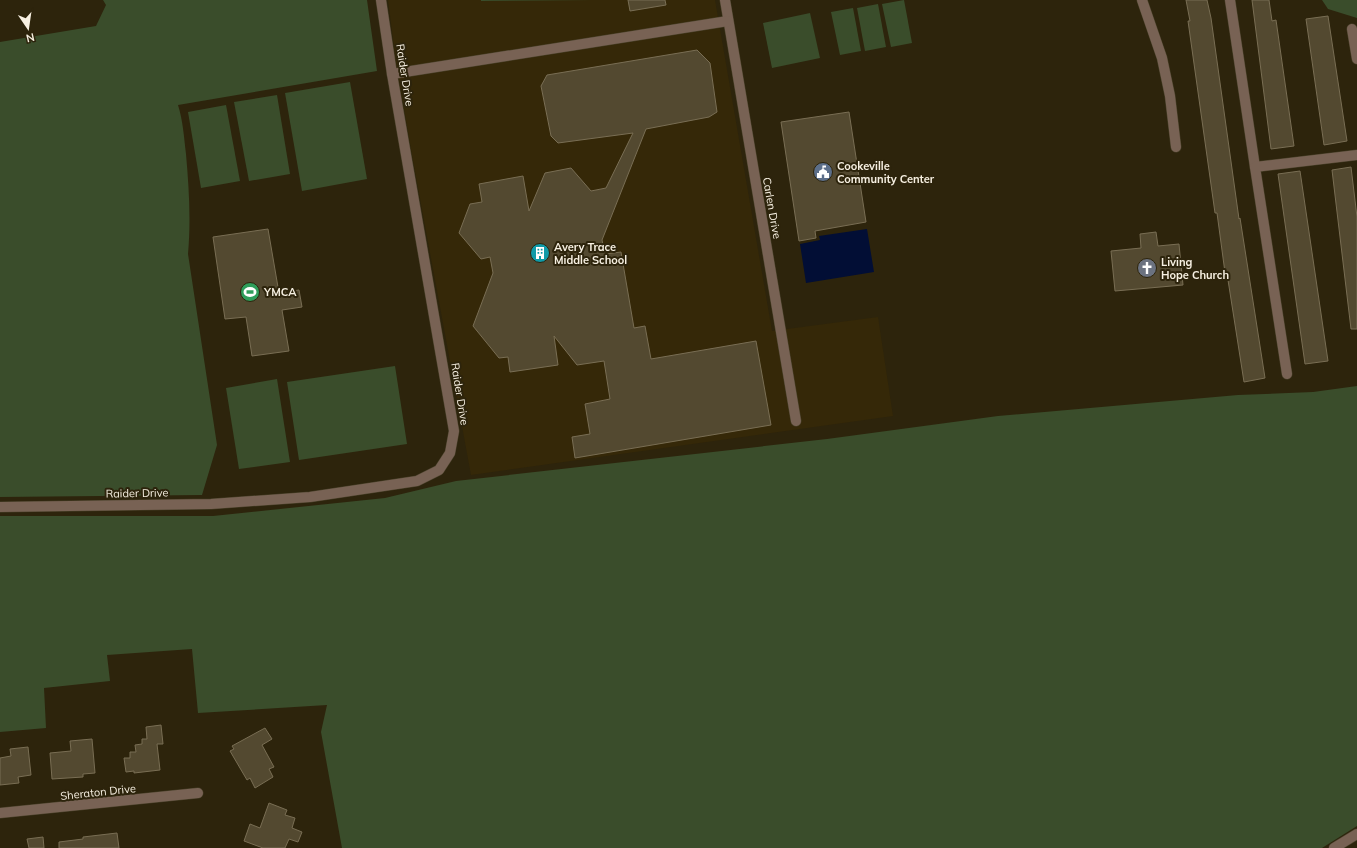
<svg xmlns="http://www.w3.org/2000/svg" width="1357" height="848" font-family="Mulish,sans-serif">
  <style>
    .built { fill: #352808 }
    .green { fill: #3a4d2b }
    .water { fill: #020e35 }
    .building { fill: #534930; stroke: #796e54 }
    .lines { fill: none; stroke-linecap: round; stroke-linejoin: round }
    .minor-casing { stroke: #49412a; stroke-width: 11 }
    .minor { stroke: #786254; stroke-width: 10 }
    .labels { text-anchor: middle; stroke-width: 4; stroke-linejoin: round; paint-order: stroke }
    .street-label { font-size: 11px; fill: #f7f0e2; stroke: #2d240c }
    .poi-label { font-size: 11px; font-weight: bold; fill: #f7f0e2; stroke: #2d240c; text-anchor: start }
  </style>
  <rect width="100%" height="100%" fill="#2d240c"/>
  <path class="built" d="M388,0H715L772,331L878,317L893,416L471,475L412,155L396,62Z"/>
  <g class="green">
    <path d="M103,0H367L377,71L178,105C183,121 184,137 186,154C189,188 191,220 188,254L217,445L202,495L0,497V42L96,26L106,5Z"/>
    <path d="M481,0H593L481,1Z"/>
    <path d="M904,0L912,43L891,47L882,4Z"/>
    <path d="M1322,0H1357V18L1328,9Z"/>
    <path d="M878,4L886,47L865,51L857,8Z"/>
    <path d="M853,8L861,51L840,55L831,12Z"/>
    <path d="M810,13L820,58L772,68L763,23Z"/>
    <path d="M350,82L367,179L302,191L285,93Z"/>
    <path d="M277,95L290,174L249,181L234,102Z"/>
    <path d="M226,105L240,181L201,188L188,112Z"/>
    <path d="M395,366L407,444L299,460L287,382Z"/>
    <path d="M277,379L290,462L239,469L226,388Z"/>
    <path d="M1357,386V826L1322,848H342L321,732L327,705L198,713L192,649L107,655L110,681L44,688L46,728L0,732V516H213L385,498L456,481L827,439L998,416L1238,395L1313,392Z"/>
  </g>
  <path class="water" d="M867,229L874,272L806,283L800,244L820,240L819,236Z"/>
  <g class="building">
    <path d="M628,0H665L666,5L630,11Z"/>
    <path d="M1186,0H1207L1211,18L1239,219L1240,218L1265,378L1244,382L1228,280H1226L1217,213H1215L1188,21H1190Z"/>
    <path d="M1252,0H1269L1272,21L1276,20L1294,146L1271,149Z"/>
    <path d="M1328,16L1347,141L1324,145L1306,19Z"/>
    <path d="M697,50L710,63L717,112L709,117L646,129L602,240L605,254L621,252L634,328L645,326L651,359L756,341L771,425L575,458L572,437L590,434L585,404L610,399L604,361L577,365L554,336L558,365L510,372L508,357L499,358L473,326L493,273L490,257L481,259L459,233L470,204L482,202L479,184L523,176L529,211L545,173L571,168L591,191L606,188L633,133L558,143L551,136L541,86L547,75Z"/>
    <path d="M849,112L866,222L815,231L816,238L799,241L781,122Z"/>
    <path d="M1351,167L1357,217V329H1351L1332,170Z"/>
    <path d="M1300,171L1328,361L1305,364L1278,174Z"/>
    <path d="M268,229L279,293L299,290L302,307L282,310L289,351L252,356L246,317L225,319L213,237Z"/>
    <path d="M1156,232L1158,246L1179,244L1183,285L1115,291L1111,251L1141,248L1140,234Z"/>
    <path d="M161,725L163,744H157L160,770L134,773V771L126,772L124,758H130V752H136L135,745L142,744V739H147L146,727Z"/>
    <path d="M265,728L272,739L262,745L274,767L269,769L273,777L255,788L250,778L247,780L230,751L234,749L232,746Z"/>
    <path d="M92,739L95,773L83,774V777L52,779L50,753L71,751L70,741Z"/>
    <path d="M28,747L31,775L18,777L19,783L0,785V758L11,756L10,749Z"/>
    <path d="M269,803L287,810L285,815L295,818L292,828L302,832L298,842L289,839L285,848H263L244,841L250,824L260,828Z"/>
    <path d="M117,833L119,848H59V842L83,839V837Z"/>
    <path d="M43,837L44,848H29L27,839Z"/>
  </g>
  <g class="lines">
    <g class="minor-casing">
      <g id="minor">
        <path d="M725,0L796,421"/>
        <path d="M1142,0L1162,58L1170,96L1176,147"/>
        <path d="M1230,0L1255,167"/>
        <path d="M1352,29L1357,59"/>
        <path d="M392,74L728,21"/>
        <path d="M1287,374L1255,167L1357,155"/>
        <path d="M0,507L211,504L310,497L417,481L439,470L450,453L454,431L392,74L381,0"/>
        <path d="M0,813L198,793"/>
        <path d="M1334,848L1357,834"/>
      </g>
    </g>
    <use href="#minor" class="minor"/>
  </g>
  <defs>
    <g id="civic-disc" transform="scale(1)"><circle r="9.5" fill="#5c6f8a" stroke="#2d240c"/><path d="M-.6-6.5H3V-4.5H.6V-3L4-1V1h2V6H-6V1h2V-1L-.6-3ZM-1.2 2.5V6h2.4V2.5Z" fill="#fff"/></g>
    <g id="building-disc" transform="scale(1)"><circle r="9.5" fill="#0f9aa8" stroke="#2d240c"/><path d="M-4-6H4V6H1V3H-1V6H-4ZM-2.5-4.3h1.7v1.8h-1.7ZM.8-4.3h1.7v1.8H.8ZM-2.5-1h1.7V.8h-1.7ZM.8-1h1.7V.8H.8Z" fill="#fff"/></g>
    <g id="church-disc" transform="scale(1)"><circle r="9.5" fill="#6b7280" stroke="#2d240c"/><path d="M-1.2-6h2.4v3.5h3.3v2.4h-3.3V6h-2.4V-.1h-3.3v-2.4h3.3Z" fill="#fff"/></g>
    <g id="stadium-disc" transform="scale(1)"><circle r="9.5" fill="#2e9e5b" stroke="#2d240c"/><path d="M0-5a6.5 5 0 1 0 0 10a6.5 5 0 1 0 0-10ZM-3.5-1.8h7v3.6h-7Z" fill="#fff"/></g>
  </defs>
  <g fill-rule="evenodd">
    <use href="#civic-disc" x="823" y="172"/>
    <use href="#building-disc" x="540" y="253"/>
    <use href="#church-disc" x="1147" y="268"/>
    <use href="#stadium-disc" x="250" y="292"/>
  </g>
  <g class="labels">
    <g class="street-label">
      <text transform="translate(405 75) rotate(81)" y="4">Raider Drive</text>
      <text transform="translate(772 208) rotate(80)" y="4">Carlen Drive</text>
      <text transform="translate(460 394) rotate(81)" y="4">Raider Drive</text>
      <text transform="translate(137 493) rotate(-1)" y="4">Raider Drive</text>
      <text transform="translate(98 792) rotate(-6)" y="4">Sheraton Drive</text>
    </g>
    <g class="poi-label">
      <text x="837" y="170">Cookeville<tspan x="837" dy="13">Community Center</tspan></text>
      <text x="554" y="251">Avery Trace<tspan x="554" dy="13">Middle School</tspan></text>
      <text x="1161" y="266">Living<tspan x="1161" dy="13">Hope Church</tspan></text>
      <text x="264" y="296">YMCA</text>
    </g>
  </g>
  <g transform="translate(28 28) rotate(167)" stroke="#2d240c" stroke-width="3" paint-order="stroke">
  <path d="M0-3L7 15L0 10L-7 15Z" fill="#f7f0e2"/>
  <text y="-6" font-size="11" font-weight="bold" text-anchor="middle" fill="#f7f0e2">N</text>
  </g>
</svg>
